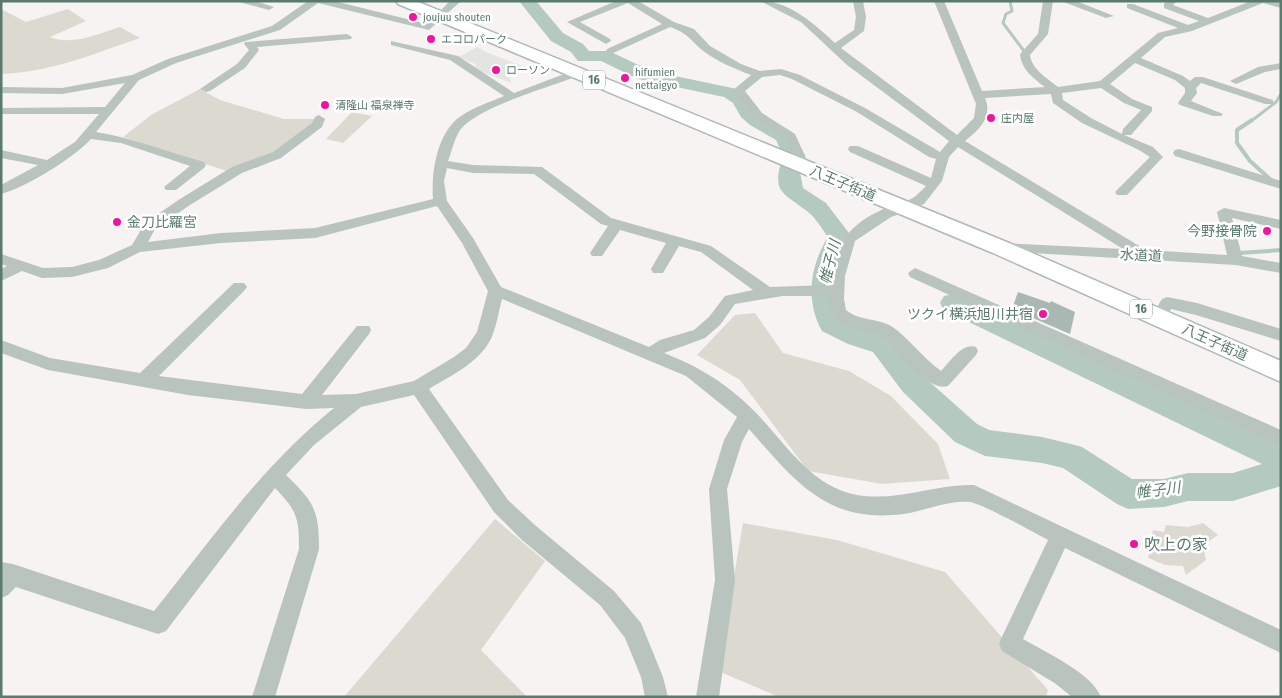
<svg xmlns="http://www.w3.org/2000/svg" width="1282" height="698" font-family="'Fira Sans Condensed','Noto Sans JP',sans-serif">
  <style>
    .built { fill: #e4e4e2 }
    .green { fill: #dcdad0 }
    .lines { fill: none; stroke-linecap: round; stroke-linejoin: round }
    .stream-far1 { stroke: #b5cabe; stroke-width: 3 }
    .stream { stroke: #b5cabe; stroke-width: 4 }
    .river { fill: #b5cabe; fill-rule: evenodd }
    .building { fill: #a9b8b2 }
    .highway-casing { stroke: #afb8b5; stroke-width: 3 }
    .minor { fill: #b9c4bf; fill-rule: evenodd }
    .highway { fill: #fff; fill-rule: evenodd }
    .poi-dot { fill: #f5139c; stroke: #fff; stroke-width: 2 }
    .labels { text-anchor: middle; stroke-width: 5; stroke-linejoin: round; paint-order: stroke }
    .far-poi-label { font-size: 11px; fill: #5a7a6e; stroke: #fff; text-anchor: start }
    .shield { fill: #fff; stroke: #8ca29a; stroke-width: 1 }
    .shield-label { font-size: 12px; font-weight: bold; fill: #5a7a6e }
    .street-label { font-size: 14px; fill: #5a7a6e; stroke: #fff }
    .poi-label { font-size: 14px; fill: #5a7a6e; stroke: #fff; text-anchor: end }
    .water-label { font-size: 15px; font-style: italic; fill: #587c68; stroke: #fff }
    .near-poi-label { font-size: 16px; fill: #5a7a6e; stroke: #fff; text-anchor: start }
  </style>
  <rect width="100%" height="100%" fill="#f6f3f2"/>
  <path class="built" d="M477,47L486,52L525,67L509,75L511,83L477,70L475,64L459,57Z"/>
  <g class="green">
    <path d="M1,9L26,22L68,9L86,21L50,37C72,46 98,34 120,27L140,38C93,54 52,72 1,74Z"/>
    <path d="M200,89L220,100L284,119H317L315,124L282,148L230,172L123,137L151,115Z"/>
    <path d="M352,112L372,116L343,143L326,139Z"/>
    <path d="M755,313L783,353L849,371L891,396L938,444L950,479L882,484L808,471L740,380L697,355L735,315Z"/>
    <path d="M495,519L545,561L481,650L527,697H344Z"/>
    <path d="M743,523L837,540L945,572L1048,690L1046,697H779L718,671Z"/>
    <path d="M1203,523L1218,535L1203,545L1206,560L1186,575L1183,566L1165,565L1148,558L1153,530L1164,532L1166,525L1188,527Z"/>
  </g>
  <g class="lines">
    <g class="stream-far1">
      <path d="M1010,1L1012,11L1006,14L1003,23L1024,51"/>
      <path d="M1250,122L1276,102L1281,94"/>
    </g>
    <g class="stream">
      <path d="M1252,120L1237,130V143L1250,161L1271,180"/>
      <path d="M1240,253L1281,250"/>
    </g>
    <path class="river" d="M519,1H536L563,33L583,44L589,51H609L651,71L737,89L748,96L756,110L764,117L792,132L805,155L800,172L803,188L826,203L852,237C837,262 832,290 842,318L868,330L893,338L923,376L977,424L989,430L1042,437L1071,444L1082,447L1132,479H1164L1188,473H1233L1262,464L944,310L940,303L944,296L953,294L1281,443V486L1233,501H1188L1164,507L1128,509L1117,504L1063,468L1042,463L985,456L955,442L903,392L873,352L848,344L822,331C805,300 810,266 828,237C822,229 816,218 808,212C782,191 771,194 783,155L776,140L750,125L741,117L733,103L724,97L638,79L601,61H578L571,52L551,41Z"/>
  </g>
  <path class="building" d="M1018,292L1050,303L1051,301L1075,312L1070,334L1012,309Z"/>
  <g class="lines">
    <g class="highway-casing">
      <path id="highway" d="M396,1H416L1009,243L1281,361V382L993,253L398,4Z"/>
    </g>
    <g class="minor">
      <path d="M235,1H255L274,7L269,10Z"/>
      <path d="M308,1H334L427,24L450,1H461L429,30L318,3L280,30L176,63L139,80L96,132C133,138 168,152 204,162L206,165L204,168L176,190H166L164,187L190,166L121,143L91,139C75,157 25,188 1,194V185L38,165L1,158V150L47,160L75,142L99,114H1V108L105,107L125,83L62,94L1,93V87L62,88L132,75L168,59L272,26Z"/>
      <path d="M616,1H638L674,22L694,29L710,46L741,64L760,71L781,69L800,75L865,108L940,152L949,141L847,65L801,22L760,1C790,1 814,24 835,43L854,30L856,17L853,1H863L866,17L864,31L841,48L957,135L974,118L976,104L934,1H944L982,91L1045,87C1034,79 1021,69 1020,54L1038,34L1043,1H1053L1048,34L1030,55C1032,70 1047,78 1058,87L1100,81L1158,33L1178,28L1127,8V4H1133L1188,25L1199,21L1164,8V4L1166,1H1177L1173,5L1208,18L1251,1L1281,2V8L1263,3L1192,31L1165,37L1141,58L1183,76L1190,81L1195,77H1203L1273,100V104H1265L1201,83L1196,88L1197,93L1191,101L1223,114L1221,116H1213L1180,105L1178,103L1185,93V88L1175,80L1135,63L1110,84L1132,99L1152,107V111L1131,135H1124L1153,147L1163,157L1127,195H1117L1115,192L1150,157L1139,150L1082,123L1053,103L1051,94L985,98C993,117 979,130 965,141L1146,250L1227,255L1217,212L1224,208L1281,220V229L1232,218L1242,256L1281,263V273L1236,265L998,251L996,248L1003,243L1123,249L958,147L949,157L942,181L924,204L915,209L891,217L855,241L845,276L844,299L846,310C859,321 877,318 891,326C907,336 923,358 941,371C950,362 962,342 976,347L978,351L976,355L948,386C928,392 901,354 888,341C873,327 847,333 835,318C830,312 829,304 828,296H782L735,304L720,325L705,338L664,353C697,366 721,380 747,404C782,436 807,486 857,495C898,502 934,484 974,485L1281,630V653L1065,548L1023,639C1045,652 1092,673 1101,697H1072L1056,684L1002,651L999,643L1048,540C1033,532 983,504 970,502C947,500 925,511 903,514C826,524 794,480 749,429L742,442L727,489L735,580L719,697H696L715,580L709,489L724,440L737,417L686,376L502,299C499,310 497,323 493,334C483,361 452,375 429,389L508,500L536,526L614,591L641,623L663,677L668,697H645L641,677L625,638L600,605L522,540L494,512L414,395L361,407L314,445L286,475C314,502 319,510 319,549L275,697H252L299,549C299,517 297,511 275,488L166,631L158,634L16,587L8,595L1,598V562L13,564L154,611C211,540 263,465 334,408L306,409L188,395L48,370L1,353V340L50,358L140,373L234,283H244L247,287L244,291L159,376L302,394L357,326H369L371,330L369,334L322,395L356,394L414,381L454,357L466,348L477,332L488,291L462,243L437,206L315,238L221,243L140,252L108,268L72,277L42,278L22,271L1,281V269L7,266L1,264V254L43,268L72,267L99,260L132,245L145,223L180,199L232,167L273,152L312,123L315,117L319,115L325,119L322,127L281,158L242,173L190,205L155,229L148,242L221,233L315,228L433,199C431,172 437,132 461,116C474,107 490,102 504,96L450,60L391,45V41L458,56L514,93L572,71H580V75C551,87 480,106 461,129C455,136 452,151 448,161L473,165L542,167L611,218L711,246L770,287L829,285C834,245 848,224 886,208C907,200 909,204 926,186L850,152L848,149L850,146H858L931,178L936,159L929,157L857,112L792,79L780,75L762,77L745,91L762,113L795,134L809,165L807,168H799L786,139L754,117L732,91L751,75C735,69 716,61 702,50C688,38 689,34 670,27L611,54L606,51L607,49L662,24L628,3L580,22L610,39L611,41L606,44L567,22ZM1101,88L1124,103L1141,110L1123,129L1122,134L1091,118L1063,100L1062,93ZM447,168L473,173L534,174L601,224L608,226L590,253L592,256H602L620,230L666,243L651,269L653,273H663L679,246L701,252L753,290L725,296L709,317L694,330L660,340L649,347L501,287L473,238L447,201L444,181Z"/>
      <path d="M1061,1H1076L1114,16L1106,18Z"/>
      <path d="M347,34L352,37L351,39L257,47L259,50L245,68L210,91L206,92L200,89L237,64L249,50L244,44L245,42Z"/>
      <path d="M1281,63V69L1265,72L1236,84L1230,81L1258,67Z"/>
      <path d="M1179,149L1281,181V189L1175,156L1173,153L1175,150Z"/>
      <path d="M915,268L1281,430V446L910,277L908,273Z"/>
      <path d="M1167,297L1197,303L1281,329V341L1196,315L1171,309L1165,321H1153L1151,317L1162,299Z"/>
    </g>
    <use href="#highway" class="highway"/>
  </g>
  <g class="poi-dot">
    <circle cx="413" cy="17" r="5"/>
    <circle cx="431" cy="39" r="5"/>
    <circle cx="496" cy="70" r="5"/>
    <circle cx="625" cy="78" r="5"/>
    <circle cx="325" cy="105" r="5"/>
    <circle cx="991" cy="118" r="5"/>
    <circle cx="117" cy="222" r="5"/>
    <circle cx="1267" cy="231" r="5"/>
    <circle cx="1043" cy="314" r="5"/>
    <circle cx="1134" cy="544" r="5"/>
  </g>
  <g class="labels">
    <g class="far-poi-label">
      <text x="423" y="21">joujuu shouten</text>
      <text x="441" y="43">エコロパーク</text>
      <text x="506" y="74">ローソン</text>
      <text x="635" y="76">hifumien<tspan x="635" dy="13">nettaigyo</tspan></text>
      <text x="335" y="109">清隆山 福泉禅寺</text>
      <text x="1001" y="122">庄内屋</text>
    </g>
    <g class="shield">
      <rect x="583" y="70.5" width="22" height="19" rx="4"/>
      <rect x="1130" y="299.5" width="22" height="19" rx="4"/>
    </g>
    <g class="shield-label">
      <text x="594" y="84">16</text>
      <text x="1141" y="313">16</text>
    </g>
    <g class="street-label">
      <text transform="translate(843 183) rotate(23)" y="5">八王子街道</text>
      <text transform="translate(1141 255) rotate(3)" y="5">水道道</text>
      <text transform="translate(1215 342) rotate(24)" y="5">八王子街道</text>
    </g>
    <g class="poi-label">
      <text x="127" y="227" text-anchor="start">金刀比羅宮</text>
      <text x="1257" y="236">今野接骨院</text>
      <text x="1033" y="319">ツクイ横浜旭川井宿</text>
    </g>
    <g class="water-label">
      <text transform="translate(830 262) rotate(-76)" y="5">帷子川</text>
      <text transform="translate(1158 490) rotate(-7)" y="5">帷子川</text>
    </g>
    <g class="near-poi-label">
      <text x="1144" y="550">吹上の家</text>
    </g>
  </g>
  <rect width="1282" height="698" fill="none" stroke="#5a7a6e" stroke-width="5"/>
</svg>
